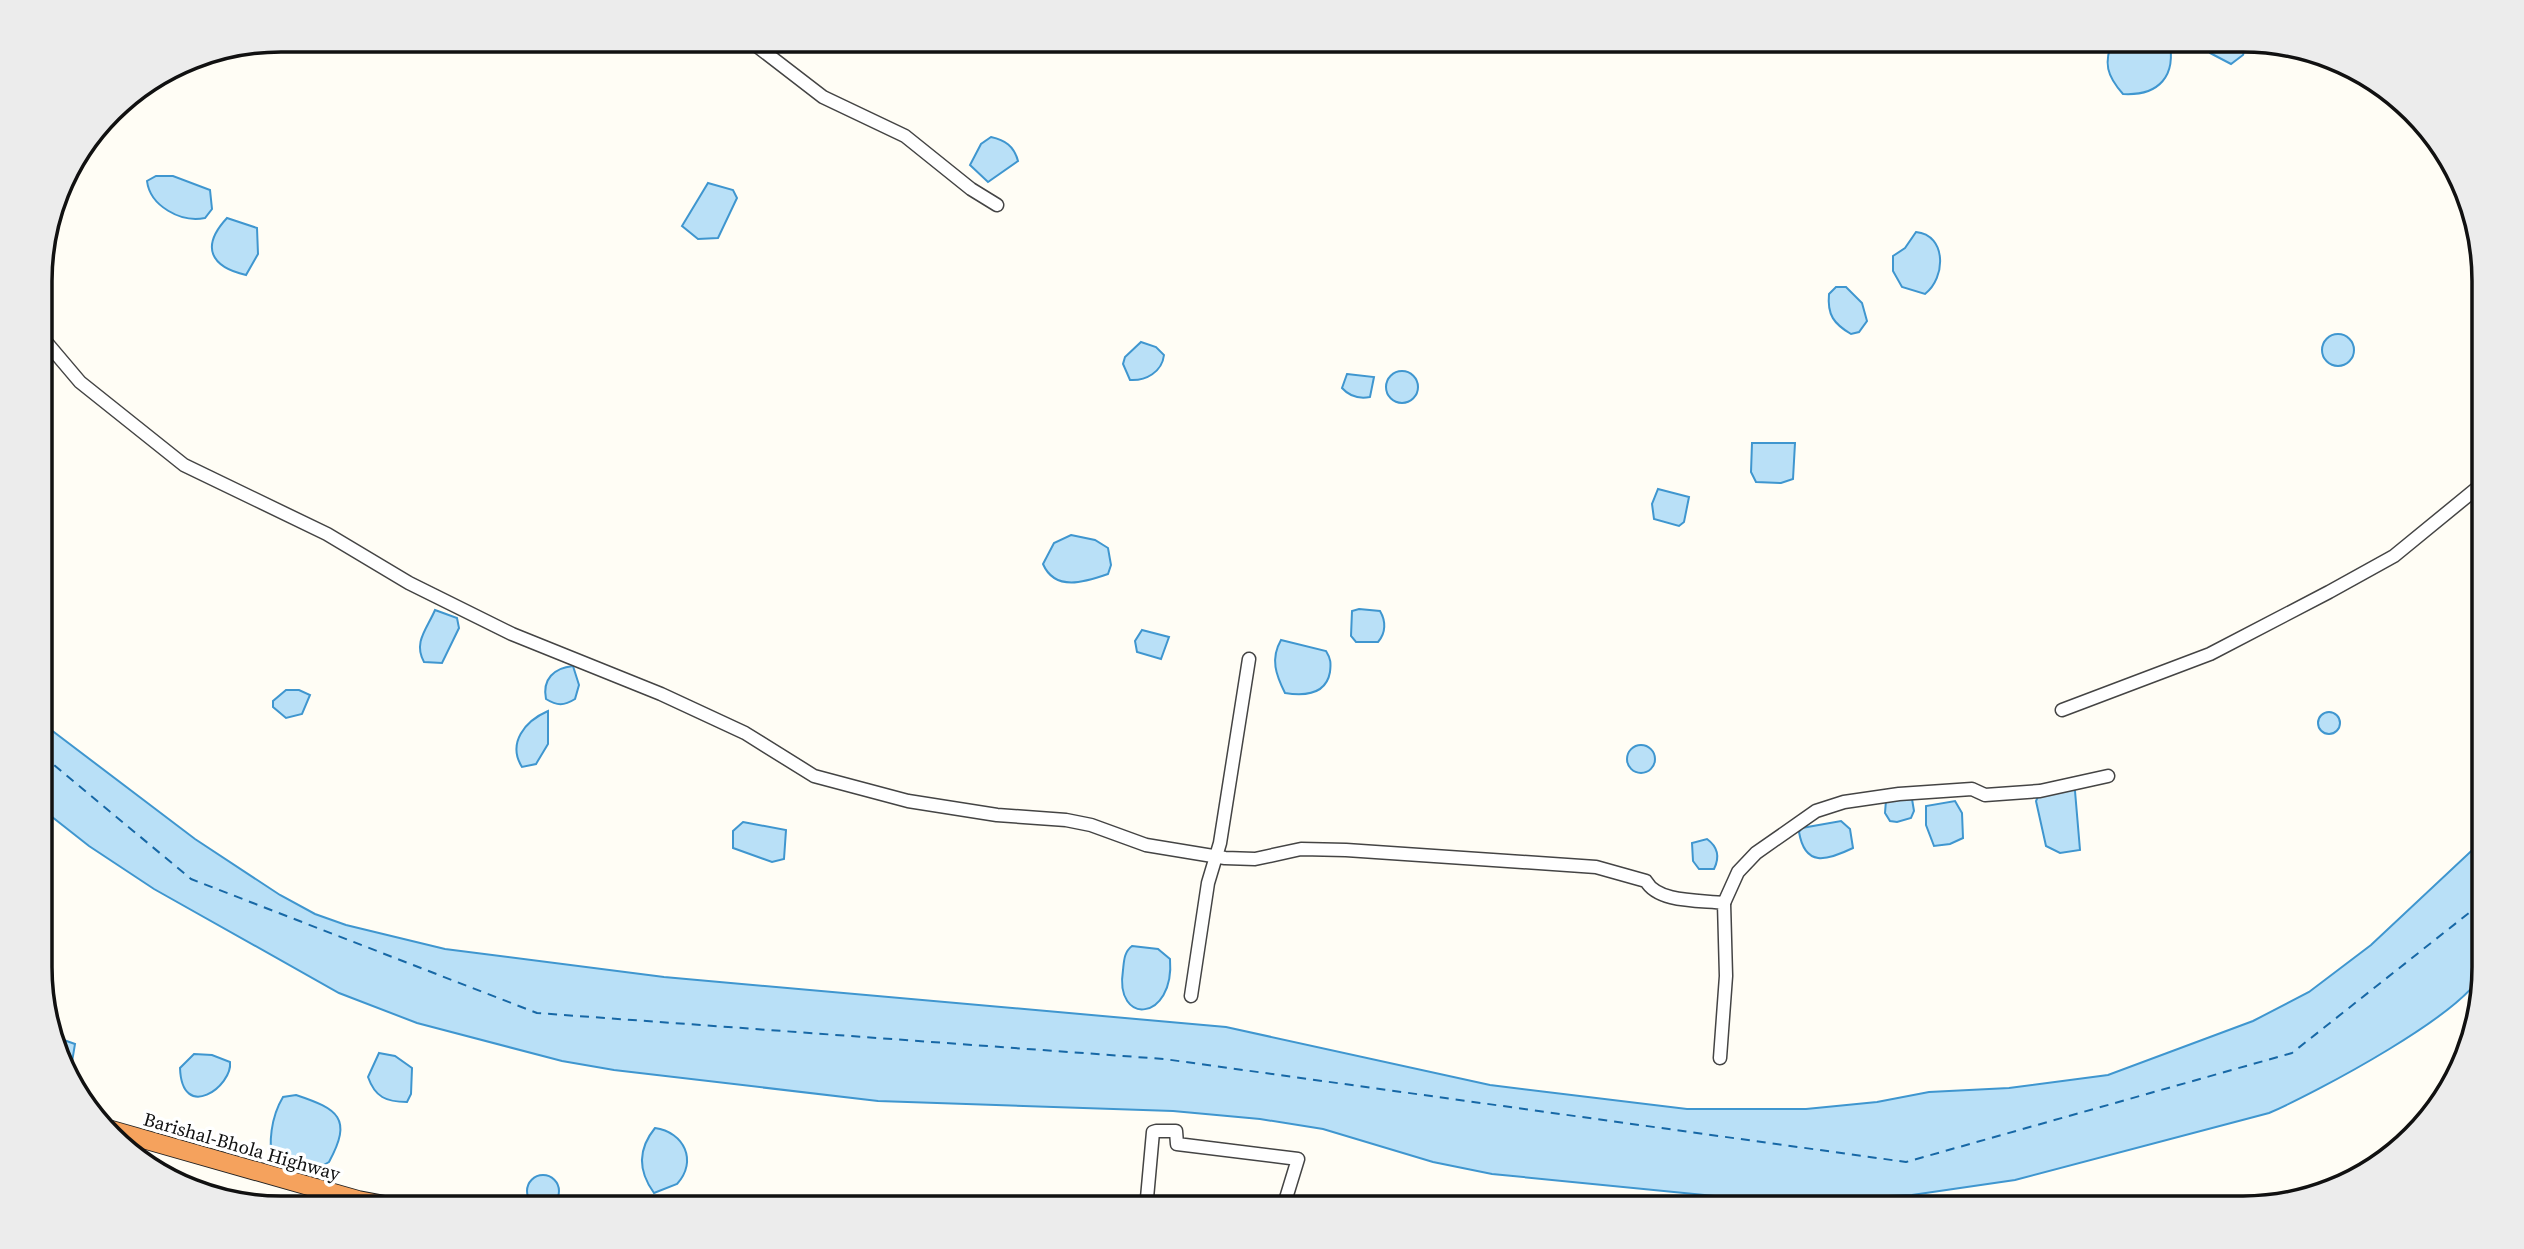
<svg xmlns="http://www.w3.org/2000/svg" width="2524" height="1249" font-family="'Source Serif 4',serif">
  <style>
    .water { fill: #b9e0f7; stroke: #3f96cf; stroke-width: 2 }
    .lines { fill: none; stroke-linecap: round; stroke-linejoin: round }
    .ferry { stroke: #1768a6; stroke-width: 2; stroke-dasharray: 9 7; stroke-linecap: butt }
    .minor-casing { stroke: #444; stroke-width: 15 }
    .highway-casing { stroke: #222; stroke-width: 20 }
    .minor { stroke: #fff; stroke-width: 12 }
    .highway { stroke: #f5a25d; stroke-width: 18 }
    .labels { text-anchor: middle; stroke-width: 7; stroke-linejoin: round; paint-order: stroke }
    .street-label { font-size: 19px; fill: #111; stroke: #fff }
    .rim { fill: none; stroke: #111; stroke-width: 3.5 }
  </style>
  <rect width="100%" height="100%" fill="#fffdf5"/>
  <g class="water">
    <path d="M 2113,40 L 2169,40 C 2177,76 2159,96 2123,94 C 2107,76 2103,63 2113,40 Z"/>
    <path d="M 2208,40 L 2243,40 L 2247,43 L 2243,55 L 2231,64 L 2210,53 Z"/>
    <path d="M 991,137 C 1005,140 1014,146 1018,161 L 988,182 L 970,165 L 981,144 Z"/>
    <path d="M 156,176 L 173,176 L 210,190 L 212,209 L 205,218 C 181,223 150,206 147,181 Z"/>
    <path d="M 708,183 L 733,190 L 737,198 L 718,238 L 698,239 L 682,226 Z"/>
    <path d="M 227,218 L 257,228 L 258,254 L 246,275 C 211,267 200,247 227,218 Z"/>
    <path d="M 1916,232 C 1947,235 1946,278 1925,294 L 1902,287 L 1893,271 L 1893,256 L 1905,248 Z"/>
    <path d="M 1836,287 L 1846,287 L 1862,303 L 1867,321 L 1859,332 L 1851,334 C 1834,324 1827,315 1829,294 Z"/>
    <circle cx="2338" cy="350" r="16"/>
    <path d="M 1141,342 L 1156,347 L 1164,355 C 1162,372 1146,381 1130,380 L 1123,364 L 1125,357 Z"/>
    <circle cx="1402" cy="387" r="16"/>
    <path d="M 1347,374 L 1374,377 L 1370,397 C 1359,399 1350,397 1342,388 Z"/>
    <path d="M 1752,443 L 1795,443 L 1793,479 L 1781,483 L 1756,482 L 1751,472 Z"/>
    <path d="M 1658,489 L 1689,497 L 1684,522 L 1679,526 L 1654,519 L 1652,504 Z"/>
    <path d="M 1071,535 L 1095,540 L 1108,548 L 1111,565 L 1108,574 C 1085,582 1055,592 1043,564 L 1054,543 Z"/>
    <path d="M 1359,609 L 1380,611 C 1386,621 1386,633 1378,642 L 1356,642 L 1351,636 L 1352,611 Z"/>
    <path d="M 435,610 L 457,618 L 459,628 L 442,663 L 424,662 C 413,642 427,629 435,610 Z"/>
    <path d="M 1142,630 L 1169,637 L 1161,659 L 1137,652 L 1135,641 Z"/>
    <path d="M 1281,640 L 1326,651 C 1331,659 1331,663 1330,672 C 1326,695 1304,696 1285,693 C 1276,675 1270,659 1281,640 Z"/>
    <path d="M 573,666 L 579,685 L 575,699 C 564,706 557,706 546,699 C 542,679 554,668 573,666 Z"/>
    <path d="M 286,690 L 299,690 L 310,695 L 302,714 L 286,718 L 273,707 L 273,701 Z"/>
    <path d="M 548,711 L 548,744 L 536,764 L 522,767 C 507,743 525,721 548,711 Z"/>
    <circle cx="2329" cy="723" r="11"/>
    <path d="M 42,723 L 195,839 L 280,895 L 315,914 L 346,925 L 445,949 L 664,977 L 1226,1027 L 1490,1085 L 1687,1109 L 1806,1109 L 1877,1102 L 1929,1092 L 2009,1088 L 2108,1075 L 2253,1021 L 2309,992 L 2371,945 L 2483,840 L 2484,968 C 2474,1010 2311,1095 2269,1113 L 2015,1180 L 1912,1195 L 1793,1200 L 1745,1199 L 1492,1174 L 1433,1162 L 1323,1129 L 1260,1119 L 1173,1111 L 878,1101 L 614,1070 L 562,1061 L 417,1023 L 339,993 L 154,889 L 89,846 L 42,809 Z"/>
    <circle cx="1641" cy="759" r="14"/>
    <path d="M 2068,786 L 2075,791 L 2080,850 L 2060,853 L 2046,846 L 2036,801 L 2040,792 Z"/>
    <path d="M 1912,799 L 1914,811 L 1911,818 L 1897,822 L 1890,821 L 1885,813 L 1886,800 Z"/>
    <path d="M 1955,801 L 1962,813 L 1963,838 L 1950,844 L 1934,846 L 1926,825 L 1926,806 Z"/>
    <path d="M 1841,821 L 1850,829 L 1853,848 C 1826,861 1805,867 1799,832 L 1802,828 Z"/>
    <path d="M 743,822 L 786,830 L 784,859 L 772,862 L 733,848 L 733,831 Z"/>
    <path d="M 1707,839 C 1718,847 1720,857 1714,869 L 1699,869 L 1693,861 L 1692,843 Z"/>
    <path d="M 1132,946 L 1158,949 L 1170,959 C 1175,1021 1114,1027 1123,970 C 1124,961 1124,952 1132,946 Z"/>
    <path d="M 58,1038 L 75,1044 L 71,1068 Z"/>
    <path d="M 379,1053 L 395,1056 L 412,1068 L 411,1094 L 407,1102 C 386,1102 375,1097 368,1077 Z"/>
    <path d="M 194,1054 L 212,1055 L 230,1062 C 233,1086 182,1123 180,1068 Z"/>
    <path d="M 296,1095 C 338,1109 353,1118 329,1162 C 310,1174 293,1177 273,1166 C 268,1143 271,1117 283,1097 Z"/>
    <path d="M 655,1128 C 684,1132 698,1161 677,1184 L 654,1193 C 638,1171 637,1150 655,1128 Z"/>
    <circle cx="543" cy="1191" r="16"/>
  </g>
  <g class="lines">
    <path class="ferry" d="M 42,755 L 191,879 L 537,1013 L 1164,1059 L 1906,1162 L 2292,1053 L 2484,901"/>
    <g class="minor-casing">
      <g id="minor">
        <path d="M 749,40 L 823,97 L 905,136 L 971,189 L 997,205"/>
        <path d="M 41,336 L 80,382 L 184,465 L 327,534 L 409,583 L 512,634 L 661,694 L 745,733 L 814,776 L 908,801 L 997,815 L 1066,820 L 1091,825 L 1146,845 L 1225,858 L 1255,859 L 1301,849 L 1346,850 L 1596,867 L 1646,881 C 1658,903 1700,900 1724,903 L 1726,976 L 1720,1058"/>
        <path d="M 2062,710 L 2210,654 L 2329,592 L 2394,556 L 2482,484"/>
        <path d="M 1724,903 L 1738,872 L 1756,853 L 1816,811 L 1844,802 L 1899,794 L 1972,789 L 1985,795 L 2040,791 L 2108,776"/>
        <path d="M 1191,996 L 1208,883 L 1220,843 L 1249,659"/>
        <path d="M 1146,1209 L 1153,1132 L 1156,1131 L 1176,1131 L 1177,1144 L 1298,1159 L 1283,1208"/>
      </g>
    </g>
    <g class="highway-casing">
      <path id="highway" d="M 108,1129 L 358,1200 L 406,1209"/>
    </g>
    <use href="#minor" class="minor"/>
    <use href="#highway" class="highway"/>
  </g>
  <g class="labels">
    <g class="street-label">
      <text transform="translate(242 1146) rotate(16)" y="7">Barishal-Bhola Highway</text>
    </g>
  </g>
  <path d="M0 0H2524V1249H0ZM281 52H2243A229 229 0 0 1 2472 281V967A229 229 0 0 1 2243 1196H281A229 229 0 0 1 52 967V281A229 229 0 0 1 281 52Z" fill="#ececec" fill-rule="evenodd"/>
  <path class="rim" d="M281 52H2243A229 229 0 0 1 2472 281V967A229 229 0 0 1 2243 1196H281A229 229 0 0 1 52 967V281A229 229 0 0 1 281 52Z"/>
</svg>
